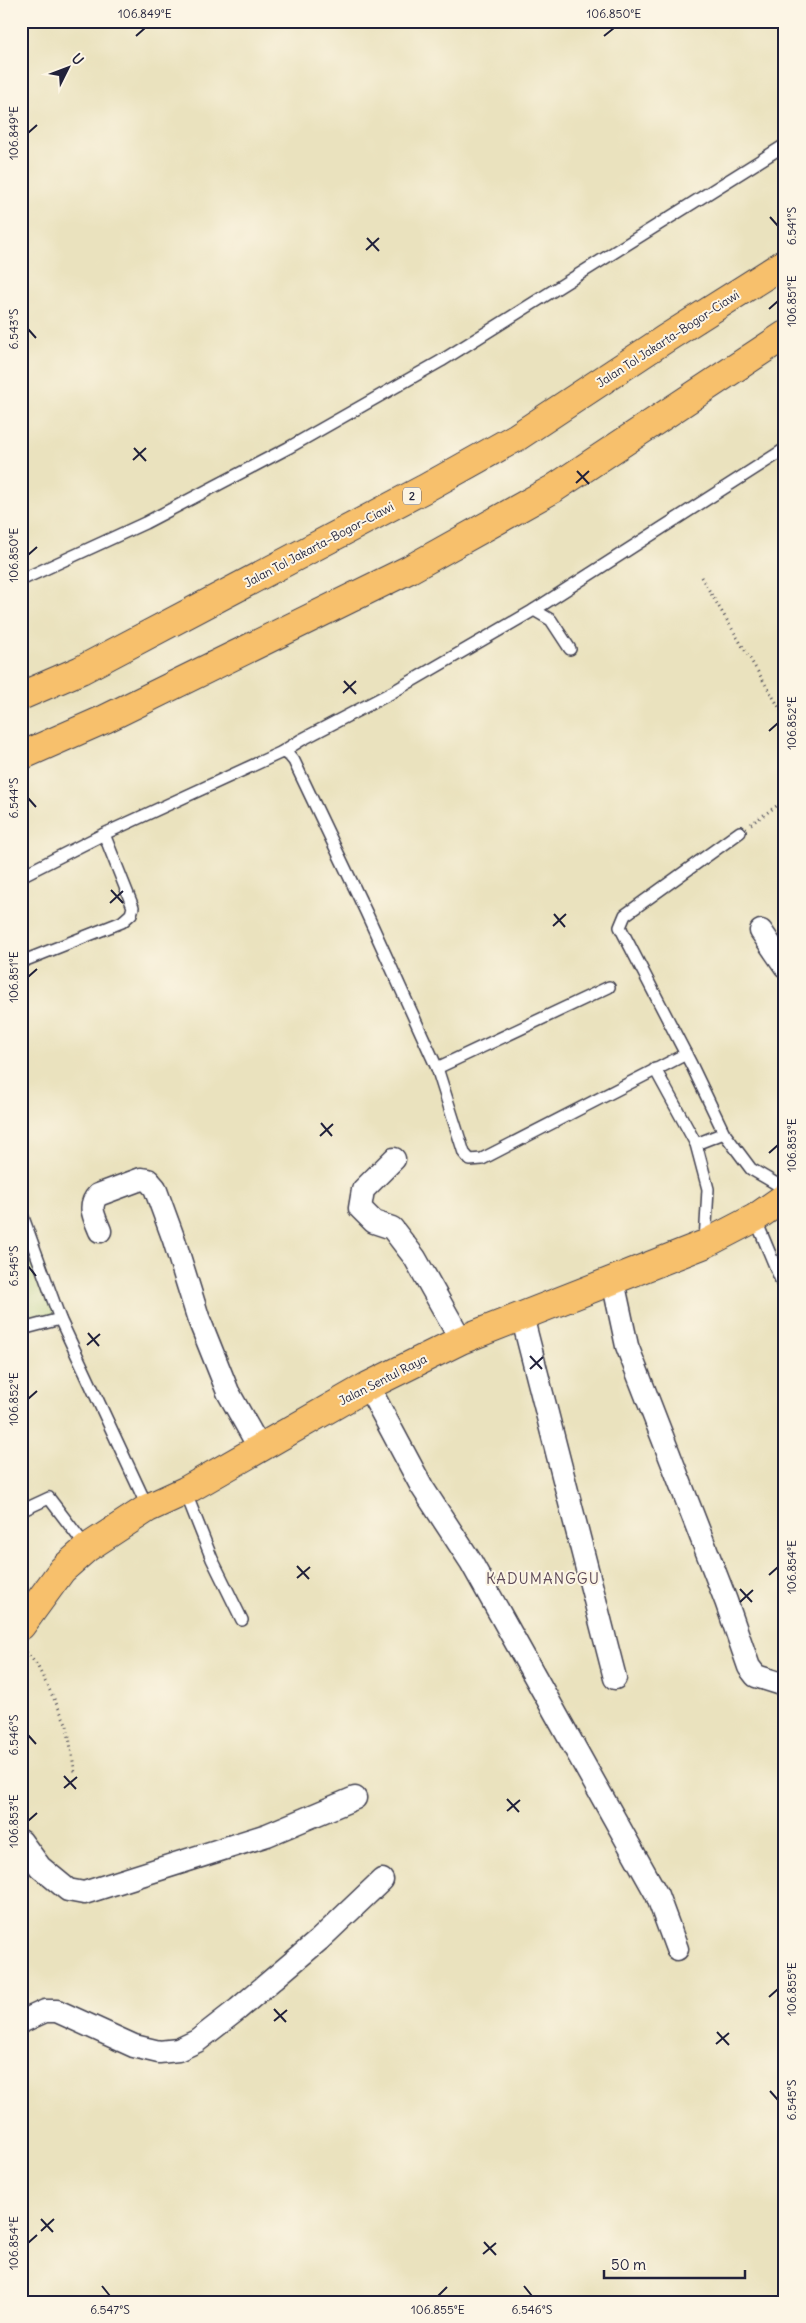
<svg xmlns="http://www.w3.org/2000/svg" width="806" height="2323" font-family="Delius,sans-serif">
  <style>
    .green { fill: #a2c36c; stroke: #627254 }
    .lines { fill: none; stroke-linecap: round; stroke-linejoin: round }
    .service-casing { stroke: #403f4f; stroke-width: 14 }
    .minor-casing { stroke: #403f4f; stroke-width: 25 }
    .primary-casing { stroke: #403f4f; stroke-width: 30 }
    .motorway-casing { stroke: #403f4f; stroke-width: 30 }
    .path { stroke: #403f4f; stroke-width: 3; stroke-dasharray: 1 4; stroke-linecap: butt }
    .service { stroke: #fff; stroke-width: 11 }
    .minor { stroke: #fff; stroke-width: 22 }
    .primary { stroke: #f7c06c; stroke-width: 28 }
    .motorway { stroke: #f7c06c; stroke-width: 28 }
    .ticks { fill: none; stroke: #22223b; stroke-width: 2 }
    .labels { text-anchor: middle; stroke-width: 4; stroke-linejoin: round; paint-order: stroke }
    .shield { fill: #fcf5e5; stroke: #63616e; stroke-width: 1 }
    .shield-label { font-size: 11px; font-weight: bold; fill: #22223b }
    .street-label { font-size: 12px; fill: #22223b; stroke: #fcf5e5 }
    .quarter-label { font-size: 15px; letter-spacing: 1px; fill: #5f4b59; stroke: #fcf5e5 }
    .neatline { fill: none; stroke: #22223b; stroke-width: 2 }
    .ticks-label { font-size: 12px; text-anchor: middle; fill: #22223b }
  </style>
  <rect width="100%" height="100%" fill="#fcf5e5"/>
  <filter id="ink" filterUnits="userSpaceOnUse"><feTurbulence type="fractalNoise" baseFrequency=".02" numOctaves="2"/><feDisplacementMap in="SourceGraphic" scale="10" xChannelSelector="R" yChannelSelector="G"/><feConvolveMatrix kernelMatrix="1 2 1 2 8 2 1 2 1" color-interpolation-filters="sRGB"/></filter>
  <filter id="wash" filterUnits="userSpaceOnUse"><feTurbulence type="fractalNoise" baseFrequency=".0096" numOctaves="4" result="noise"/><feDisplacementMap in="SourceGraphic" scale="20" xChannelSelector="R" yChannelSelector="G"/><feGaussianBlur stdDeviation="1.12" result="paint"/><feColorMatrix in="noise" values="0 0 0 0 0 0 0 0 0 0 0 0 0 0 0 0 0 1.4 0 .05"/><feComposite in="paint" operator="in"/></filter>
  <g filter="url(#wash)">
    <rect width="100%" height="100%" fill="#eae2be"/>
    <path class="green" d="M 21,1212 L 60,1319 L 26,1328 L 21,1316 Z"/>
  </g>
  <g filter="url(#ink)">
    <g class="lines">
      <g class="service-casing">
        <g id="service">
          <path d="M 21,580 L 145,523 L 288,448 L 441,361 L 785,145"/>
          <path d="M 534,610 L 785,449"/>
          <path d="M 282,752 L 301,740 L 391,693 L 534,610 L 551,620 L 570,649"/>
          <path d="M 740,832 L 625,915 L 620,927 L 691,1064 L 724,1133 L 751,1169 L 785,1189"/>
          <path d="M 21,876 L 104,834 L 282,752 L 289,755 L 294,761 L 366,912 L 437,1068 L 464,1153 L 470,1160 L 482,1159 L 686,1054"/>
          <path d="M 21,962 L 122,922 L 131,914 L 133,907 L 104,834"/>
          <path d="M 437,1068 L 609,987"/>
          <path d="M 655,1069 L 696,1144 L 708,1189 L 705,1242"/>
          <path d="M 696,1144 L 724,1133"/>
          <path d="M 21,1212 L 60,1319 L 148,1508"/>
          <path d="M 755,1218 L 785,1290"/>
          <path d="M 26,1328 L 60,1319"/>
          <path d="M 185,1491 L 212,1559 L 242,1620"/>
          <path d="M 21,1511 L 49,1498 L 87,1548"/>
        </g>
      </g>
      <g class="minor-casing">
        <g id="minor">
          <path d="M 761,931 L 785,966"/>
          <path d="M 394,1159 L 363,1190 L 360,1208 L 374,1222 L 392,1228 L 415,1258 L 461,1340"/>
          <path d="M 100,1231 C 95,1218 87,1206 98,1195 L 141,1179 L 148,1180 L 155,1188 L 174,1240 L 198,1317 L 228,1392 L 259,1447"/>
          <path d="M 613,1281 L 627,1346 L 726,1601 L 749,1667 L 756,1676 L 785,1685"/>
          <path d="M 522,1316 L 615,1678"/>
          <path d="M 368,1386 L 422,1487 L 471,1562 L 657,1895 L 677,1949"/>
          <path d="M 21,1841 L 40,1867 L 68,1890 L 84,1893 L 267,1835 L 355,1798"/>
          <path d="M 21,2022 L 45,2011 L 57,2011 L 134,2046 L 159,2052 L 178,2050 L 197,2041 L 238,2009 L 319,1940 L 382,1880"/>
        </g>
      </g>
      <g class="primary-casing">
        <path id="primary" d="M 21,1626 L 62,1570 L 87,1548 L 148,1508 L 185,1491 L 368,1386 L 461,1340 L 705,1244 L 755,1218 L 785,1197"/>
      </g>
      <g class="motorway-casing">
        <g id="motorway">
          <path d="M 21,696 L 81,670 L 424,489 L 517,437 L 665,339 L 785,263"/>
          <path d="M 21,756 L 105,719 L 410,569 L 553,489 L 785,335"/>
        </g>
      </g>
      <g class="path">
        <path d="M 701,577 L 785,717"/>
        <path d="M 751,824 L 785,800"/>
        <path d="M 23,1648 L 37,1665 L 67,1725 L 75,1773"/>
      </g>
      <use href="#service" class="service"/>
      <use href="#minor" class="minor"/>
      <use href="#primary" class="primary"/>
      <use href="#motorway" class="motorway"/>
    </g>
  </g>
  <path class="ticks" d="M 136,36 L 145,28M 604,36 L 614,28M 28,133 L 37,125M 770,217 L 778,226M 367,238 L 379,251M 366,250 L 379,238M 769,309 L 778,301M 28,329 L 36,338M 134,448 L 146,461M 133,460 L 146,448M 577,471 L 589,484M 576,483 L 589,471M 28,555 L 37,547M 344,681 L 356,694M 343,693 L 356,681M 769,731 L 778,723M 28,798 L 36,807M 111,890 L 123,903M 110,903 L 123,891M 554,914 L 565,927M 553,926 L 566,914M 28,977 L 37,969M 321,1123 L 332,1136M 320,1136 L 333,1124M 769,1153 L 778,1145M 28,1266 L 36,1276M 88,1333 L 99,1346M 87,1345 L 100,1334M 530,1356 L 542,1369M 530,1369 L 543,1357M 28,1399 L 37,1391M 297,1566 L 309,1579M 769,1575 L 778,1567M 297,1578 L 310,1567M 740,1589 L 752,1602M 740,1602 L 753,1590M 28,1735 L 36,1744M 64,1776 L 76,1789M 64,1788 L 77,1777M 507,1799 L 519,1812M 507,1811 L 520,1800M 28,1821 L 37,1813M 769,1997 L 778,1989M 274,2009 L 286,2022M 274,2021 L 287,2010M 717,2032 L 729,2045M 716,2044 L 729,2033M 770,2091 L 778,2100M 41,2219 L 53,2232M 41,2231 L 54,2219M 484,2242 L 496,2255M 28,2243 L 37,2235M 483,2254 L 496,2243M 102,2286 L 110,2296M 524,2286 L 532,2296M 438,2296 L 447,2287"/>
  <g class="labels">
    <rect class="shield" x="403" y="487.5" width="18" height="17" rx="4"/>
    <g class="shield-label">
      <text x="412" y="500">2</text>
    </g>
    <g class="street-label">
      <text transform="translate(668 339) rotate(-33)" y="4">Jalan Tol Jakarta–Bogor–Ciawi</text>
      <text transform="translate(319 545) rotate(-28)" y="4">Jalan Tol Jakarta–Bogor–Ciawi</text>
      <text transform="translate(383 1380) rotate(-27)" y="4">Jalan Sentul Raya</text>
    </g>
    <g class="quarter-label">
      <text x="543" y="1584">KADUMANGGU</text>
    </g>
  </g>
  <rect width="806" height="2323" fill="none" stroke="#fcf5e5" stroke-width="55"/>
  <g transform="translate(68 68) rotate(48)" stroke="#fcf5e5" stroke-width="4" paint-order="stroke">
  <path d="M0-4L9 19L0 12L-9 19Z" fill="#22223b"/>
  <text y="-8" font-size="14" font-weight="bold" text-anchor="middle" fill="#22223b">U</text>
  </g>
  <path d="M604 2270v8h141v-8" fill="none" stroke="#22223b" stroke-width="2.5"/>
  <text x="611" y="2270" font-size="15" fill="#22223b" stroke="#fcf5e5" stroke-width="4" paint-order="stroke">50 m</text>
  <rect x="28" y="28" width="750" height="2268" class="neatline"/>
  <g class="ticks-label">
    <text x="145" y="18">106.849°E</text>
    <text x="614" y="18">106.850°E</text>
    <text transform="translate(14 133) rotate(-90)" y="4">106.849°E</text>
    <text transform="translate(792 226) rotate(-90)" y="4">6.541°S</text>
    <text transform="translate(792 301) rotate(-90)" y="4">106.851°E</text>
    <text transform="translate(14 329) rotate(-90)" y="4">6.543°S</text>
    <text transform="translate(14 555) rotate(-90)" y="4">106.850°E</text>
    <text transform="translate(792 723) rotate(-90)" y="4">106.852°E</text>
    <text transform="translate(14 798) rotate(-90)" y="4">6.544°S</text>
    <text transform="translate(14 977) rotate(-90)" y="4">106.851°E</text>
    <text transform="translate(792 1145) rotate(-90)" y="4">106.853°E</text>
    <text transform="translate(14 1266) rotate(-90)" y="4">6.545°S</text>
    <text transform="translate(14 1399) rotate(-90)" y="4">106.852°E</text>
    <text transform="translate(792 1567) rotate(-90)" y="4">106.854°E</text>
    <text transform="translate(14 1735) rotate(-90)" y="4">6.546°S</text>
    <text transform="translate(14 1821) rotate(-90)" y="4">106.853°E</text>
    <text transform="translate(792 1989) rotate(-90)" y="4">106.855°E</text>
    <text transform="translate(792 2100) rotate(-90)" y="4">6.545°S</text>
    <text transform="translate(14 2243) rotate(-90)" y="4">106.854°E</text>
    <text x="110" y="2314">6.547°S</text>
    <text x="438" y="2314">106.855°E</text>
    <text x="532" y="2314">6.546°S</text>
  </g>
</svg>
